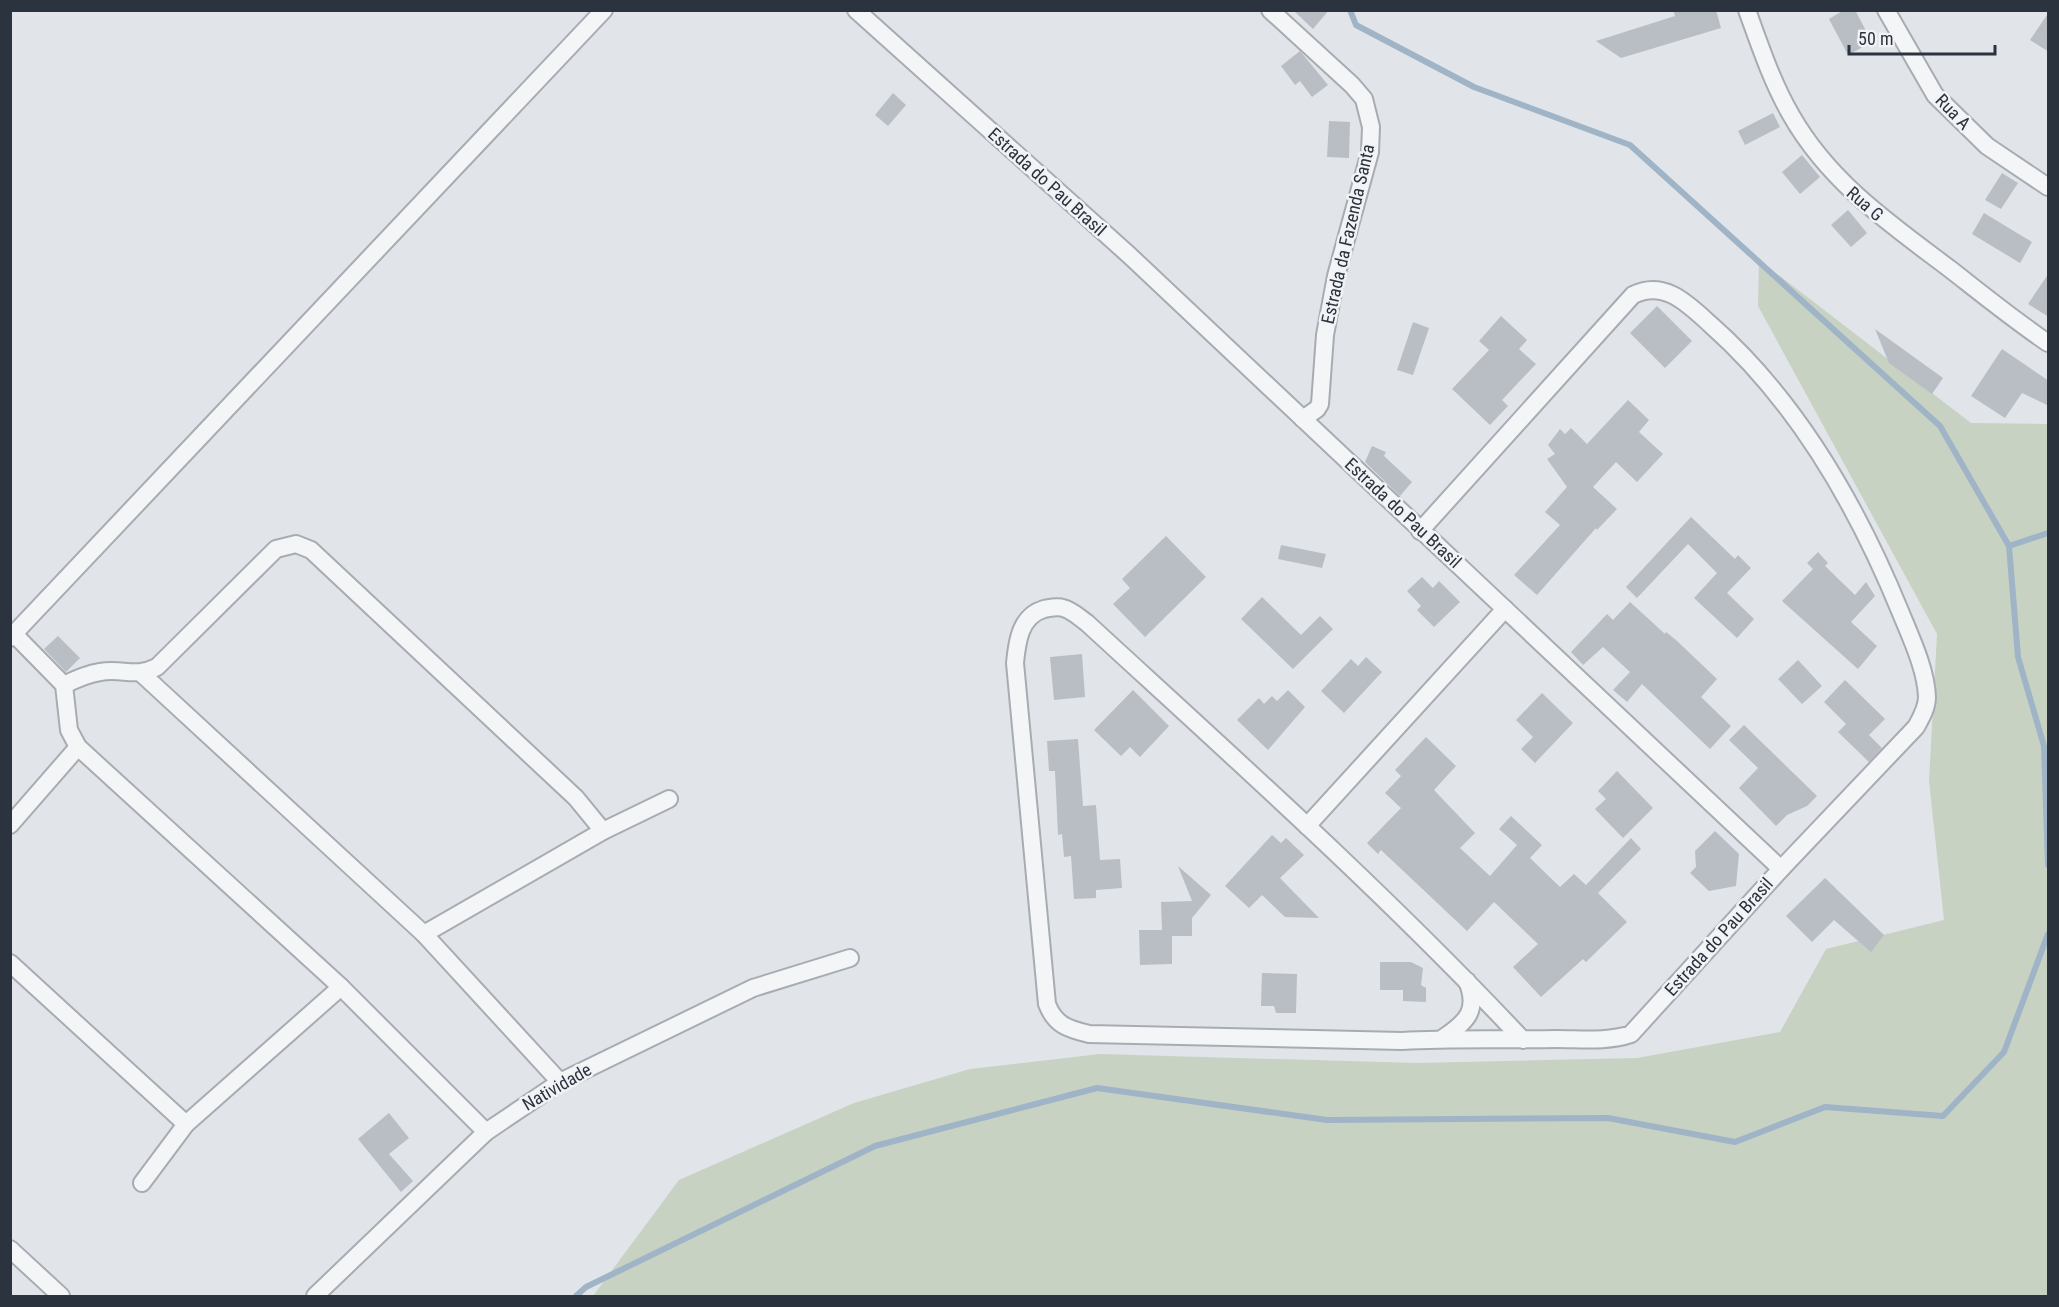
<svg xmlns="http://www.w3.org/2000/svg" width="2059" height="1307" font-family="'Roboto Condensed',sans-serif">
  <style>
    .green { fill: #c8d2c3 }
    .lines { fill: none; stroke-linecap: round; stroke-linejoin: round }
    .stream { stroke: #9fb4c6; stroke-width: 6 }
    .building { fill: #b9bec5 }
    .minor-casing { stroke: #a7acb3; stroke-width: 20 }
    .minor { stroke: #f4f5f7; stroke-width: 16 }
    .labels { text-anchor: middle; stroke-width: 5; stroke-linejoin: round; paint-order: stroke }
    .street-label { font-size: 18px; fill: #2b333f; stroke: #f1f3f6 }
  </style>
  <rect width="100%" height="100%" fill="#e1e5e9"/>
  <path class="green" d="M 1759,260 L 1971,423 L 2048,424 L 2048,1296 L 593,1296 L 679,1180 L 854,1103 L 970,1069 L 1100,1054 L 1417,1063 L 1637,1058 L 1780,1032 L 1826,949 L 1944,920 L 1929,781 L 1937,634 L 1758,306 Z"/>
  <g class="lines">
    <g class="stream">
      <path d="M 1350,10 L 1356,25 L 1474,87 L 1630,145 L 1940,426 L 2009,546 L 2018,657 L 2044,746 L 2048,865"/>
      <path d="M 2009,546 L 2048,533"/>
      <path d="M 576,1296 L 586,1287 L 875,1146 L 1097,1088 L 1327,1120 L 1608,1118 L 1735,1142 L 1825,1107 L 1943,1116 L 2004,1052 L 2048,934"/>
    </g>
  </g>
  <g class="building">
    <path d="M 1293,10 L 1329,10 L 1313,29 Z"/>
    <path d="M 1673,10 L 1716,10 L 1721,28 L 1621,58 L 1596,41 L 1675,16 Z"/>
    <path d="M 1844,10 L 1855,10 L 1872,42 L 1848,55 L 1829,19 Z"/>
    <path d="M 2049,12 L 2049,52 L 2030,40 Z"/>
    <path d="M 1300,51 L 1328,85 L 1312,97 L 1300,81 L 1295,85 L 1281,66 Z"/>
    <path d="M 893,93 L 906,105 L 888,126 L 875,115 Z"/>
    <path d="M 1773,113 L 1780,127 L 1745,145 L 1738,131 Z"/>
    <path d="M 1329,121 L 1350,122 L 1349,158 L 1327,157 Z"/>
    <path d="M 1802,155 L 1820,177 L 1800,194 L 1782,172 Z"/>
    <path d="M 2002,173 L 2018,183 L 2001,209 L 1985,200 Z"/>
    <path d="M 1848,210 L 1867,233 L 1851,247 L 1831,225 Z"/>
    <path d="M 1984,213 L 2032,242 L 2020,263 L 1972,234 Z"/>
    <path d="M 2049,273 L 2049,317 L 2028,304 Z"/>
    <path d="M 1657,306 L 1692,341 L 1665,368 L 1630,333 Z"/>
    <path d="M 1501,316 L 1527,340 L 1519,349 L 1536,364 L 1502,400 L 1508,406 L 1490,425 L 1452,389 L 1489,350 L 1479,341 Z"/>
    <path d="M 1413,322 L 1429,328 L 1413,375 L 1397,370 Z"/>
    <path d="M 1875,329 L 1943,378 L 1932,394 L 1889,363 Z"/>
    <path d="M 2002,349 L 2049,381 L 2049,406 L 2022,393 L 2005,418 L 1971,396 Z"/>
    <path d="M 1628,400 L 1649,420 L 1639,432 L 1663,454 L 1637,482 L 1616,462 L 1593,487 L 1617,509 L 1597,530 L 1596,528 L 1537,595 L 1514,575 L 1560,525 L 1545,512 L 1567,487 L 1547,459 L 1555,454 L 1548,445 L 1560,429 L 1565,434 L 1571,428 L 1587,444 Z"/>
    <path d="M 1372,446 L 1386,452 L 1384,456 L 1412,482 L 1400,496 L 1365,462 Z"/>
    <path d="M 1691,517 L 1735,559 L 1738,555 L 1751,568 L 1727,593 L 1754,619 L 1737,638 L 1694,598 L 1717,573 L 1688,544 L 1637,598 L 1626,587 Z"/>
    <path d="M 1166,536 L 1206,577 L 1145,637 L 1113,604 L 1130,588 L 1122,579 Z"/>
    <path d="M 1281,545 L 1326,554 L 1322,568 L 1278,559 Z"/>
    <path d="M 1818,552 L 1828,563 L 1825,566 L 1855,595 L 1866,582 L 1875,596 L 1851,622 L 1877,646 L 1858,669 L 1782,601 L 1813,569 L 1807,563 Z"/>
    <path d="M 1422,577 L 1433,588 L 1439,581 L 1460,602 L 1434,627 L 1417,610 L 1421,606 L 1407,591 Z"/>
    <path d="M 1262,597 L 1301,635 L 1320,616 L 1333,629 L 1293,669 L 1241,619 Z"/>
    <path d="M 1630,602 L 1665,634 L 1666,632 L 1676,640 L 1717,679 L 1701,697 L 1731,726 L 1710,749 L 1642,684 L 1627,702 L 1613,690 L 1630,672 L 1603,647 L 1583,665 L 1571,652 L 1607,614 L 1613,620 Z"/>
    <path d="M 58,636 L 80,658 L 66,672 L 44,649 Z"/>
    <path d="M 1082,654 L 1085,697 L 1054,700 L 1050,657 Z"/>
    <path d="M 1366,657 L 1382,672 L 1344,713 L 1321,691 L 1351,659 L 1358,666 Z"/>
    <path d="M 1798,660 L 1822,686 L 1802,704 L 1778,679 Z"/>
    <path d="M 1845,680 L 1885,719 L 1869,735 L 1882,748 L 1869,762 L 1838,732 L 1846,724 L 1824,702 Z"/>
    <path d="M 1133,690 L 1169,726 L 1140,757 L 1130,747 L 1121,756 L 1094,730 Z"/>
    <path d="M 1288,690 L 1305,707 L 1268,750 L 1237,720 L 1259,698 L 1264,704 L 1272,696 L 1277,701 Z"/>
    <path d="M 1542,693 L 1573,723 L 1535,763 L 1521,749 L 1533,737 L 1516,720 Z"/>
    <path d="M 1744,725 L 1817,796 L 1807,806 L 1787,815 L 1776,826 L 1739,788 L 1758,768 L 1729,740 Z"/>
    <path d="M 1426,737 L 1456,766 L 1434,790 L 1475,833 L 1460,848 L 1490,876 L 1517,845 L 1499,829 L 1511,816 L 1542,845 L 1530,858 L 1560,887 L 1574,874 L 1586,885 L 1631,838 L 1641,849 L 1598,893 L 1627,922 L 1586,962 L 1583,959 L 1541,997 L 1513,967 L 1538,944 L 1494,902 L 1467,931 L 1381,850 L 1378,854 L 1367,843 L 1401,808 L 1385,793 L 1401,776 L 1395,770 Z"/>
    <path d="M 1078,739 L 1083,806 L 1096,805 L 1100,860 L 1120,859 L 1122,888 L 1096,890 L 1096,898 L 1074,899 L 1071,856 L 1064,857 L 1062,834 L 1058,835 L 1055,771 L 1049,771 L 1047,741 Z"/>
    <path d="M 1617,771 L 1653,808 L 1623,838 L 1595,809 L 1606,799 L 1598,791 Z"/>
    <path d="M 1715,831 L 1739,854 L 1736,886 L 1709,891 L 1690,873 L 1696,867 L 1695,851 Z"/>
    <path d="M 1272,835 L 1281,843 L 1286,838 L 1304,855 L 1280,878 L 1319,918 L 1285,917 L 1262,895 L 1249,908 L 1225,886 Z"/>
    <path d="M 1178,866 L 1211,895 L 1192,918 L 1192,936 L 1172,936 L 1172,964 L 1140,965 L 1139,930 L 1162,930 L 1161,902 L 1192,901 Z"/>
    <path d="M 1825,878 L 1884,935 L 1871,952 L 1834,920 L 1812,942 L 1786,916 Z"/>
    <path d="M 1380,962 L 1411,962 L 1423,968 L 1421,985 L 1426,988 L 1426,1002 L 1403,1001 L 1403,990 L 1380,990 Z"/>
    <path d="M 1262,973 L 1297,974 L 1296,1013 L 1276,1013 L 1274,1006 L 1261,1006 Z"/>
    <path d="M 389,1113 L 409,1138 L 389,1154 L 413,1181 L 401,1192 L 358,1139 Z"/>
  </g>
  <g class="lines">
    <g class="minor-casing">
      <g id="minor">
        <path d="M 856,10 L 1129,255 L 1781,869 L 1631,1034 C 1608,1042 1581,1039 1557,1039 C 1505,1040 1454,1038 1402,1041 L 1089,1034 C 1068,1029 1055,1025 1047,1004 L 1015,663 C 1017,642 1020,616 1044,609 C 1050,608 1057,606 1063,608 C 1072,610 1080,618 1087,623 C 1235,759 1385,893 1523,1040"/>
        <path d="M 1270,10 L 1352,85 L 1364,99 L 1371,127 L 1370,152 L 1336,276 L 1325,335 L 1320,404 L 1317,409 L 1303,419"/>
        <path d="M 1747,10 C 1760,46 1772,82 1791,115 C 1829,182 1890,224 1950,269 C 1982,294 2014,320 2048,343"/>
        <path d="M 1886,10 L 1935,95 L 1987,146 L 2048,187"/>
        <path d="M 1420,531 L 1633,295 C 1665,279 1689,305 1711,325 C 1797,401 1857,506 1900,611 C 1911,638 1926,669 1927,697 C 1927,708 1921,718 1916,727 L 1781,869"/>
        <path d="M 14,634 L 64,685 L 69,730 L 78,747 L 341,987 L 486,1132"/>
        <path d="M 10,638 L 604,10"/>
        <path d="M 142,674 L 424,934 L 560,1082"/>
        <path d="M 64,685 C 76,679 87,674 100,672 C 123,668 135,678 157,667 L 276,549 L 296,544 L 311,550 L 576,798 L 603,831"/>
        <path d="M 10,825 L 78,747"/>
        <path d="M 1307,826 L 1505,609"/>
        <path d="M 424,934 L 603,831 L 669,799"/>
        <path d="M 10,963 L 186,1124"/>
        <path d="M 1443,1038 C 1467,1022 1479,1010 1467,981"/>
        <path d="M 142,1183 L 186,1124 L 341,987"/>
        <path d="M 10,1249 L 61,1296"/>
        <path d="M 315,1296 L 486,1132 L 560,1082 L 753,988 L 850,958"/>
      </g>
    </g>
    <use href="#minor" class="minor"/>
  </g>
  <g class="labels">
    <g class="street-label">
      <text transform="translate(1953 112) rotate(46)" y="6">Rua A</text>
      <text transform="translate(1047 182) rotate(42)" y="6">Estrada do Pau Brasil</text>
      <text transform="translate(1865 204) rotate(41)" y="6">Rua G</text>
      <text transform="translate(1348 234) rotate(-77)" y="6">Estrada da Fazenda Santa</text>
      <text transform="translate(1403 513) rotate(43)" y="6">Estrada do Pau Brasil</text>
      <text transform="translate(1719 937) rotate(-48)" y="6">Estrada do Pau Brasil</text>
      <text transform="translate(557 1087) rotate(-30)" y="6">Natividade</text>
    </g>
  </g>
  <rect width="2059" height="1307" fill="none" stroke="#2b333f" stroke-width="24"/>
  <path d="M1849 45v9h146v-9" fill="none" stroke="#2b333f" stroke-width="3"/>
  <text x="1858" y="45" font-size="18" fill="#2b333f" stroke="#f1f3f6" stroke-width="4.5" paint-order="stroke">50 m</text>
</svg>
